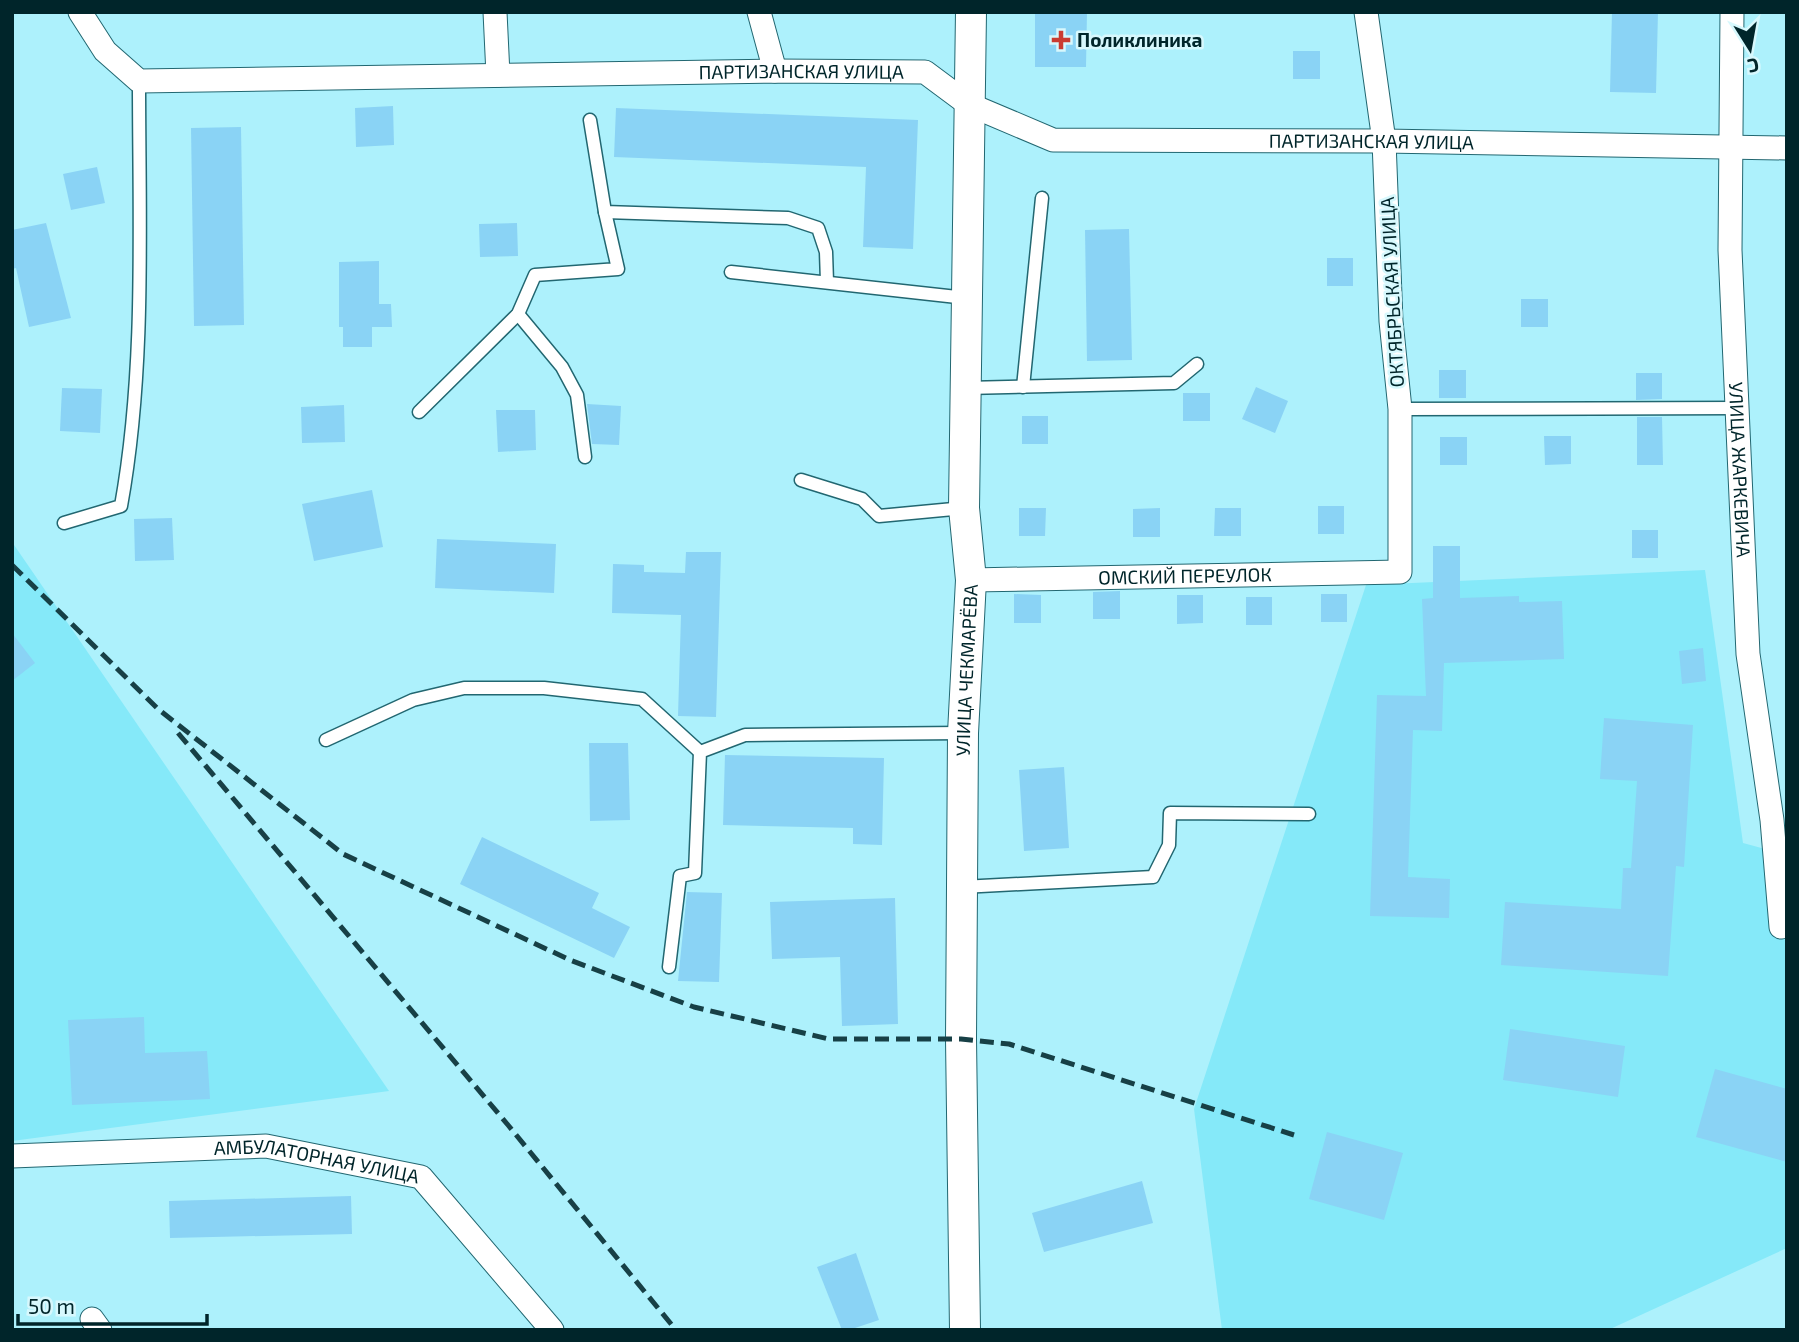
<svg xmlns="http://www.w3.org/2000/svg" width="1799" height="1342" font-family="'Exo 2',sans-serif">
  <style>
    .built { fill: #85e9f9 }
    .building { fill: #8ad3f5 }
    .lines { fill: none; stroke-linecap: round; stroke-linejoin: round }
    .service-casing { stroke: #226771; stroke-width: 15 }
    .minor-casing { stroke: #226771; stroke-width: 25 }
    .tertiary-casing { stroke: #226771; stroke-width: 32 }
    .service { stroke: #fff; stroke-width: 12 }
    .minor { stroke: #fff; stroke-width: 23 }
    .tertiary { stroke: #fff; stroke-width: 30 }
    .rail { stroke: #174046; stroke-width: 5; stroke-dasharray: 14 7; stroke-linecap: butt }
    .poi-dot { fill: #ca3c32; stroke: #d7f8fd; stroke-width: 2.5 }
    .labels { text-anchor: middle; stroke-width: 5; stroke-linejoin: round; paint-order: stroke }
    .poi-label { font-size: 19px; font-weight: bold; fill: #00252a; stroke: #d7f8fd; text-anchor: start }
    .street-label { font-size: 19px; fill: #00252a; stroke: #d7f8fd }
  </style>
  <rect width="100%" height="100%" fill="#adf1fc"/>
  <g class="built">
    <path d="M 12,542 L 389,1091 L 12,1141 Z"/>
    <path d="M 1705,570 L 1743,843 L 1787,855 L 1787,1248 L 1608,1330 L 1222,1330 L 1194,1109 L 1366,585 Z"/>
  </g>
  <g class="building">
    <path d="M 1035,12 L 1087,12 L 1086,67 L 1035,67 Z"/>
    <path d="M 1612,12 L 1658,12 L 1656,93 L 1610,92 Z"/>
    <rect x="1293" y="51" width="27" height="28"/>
    <path d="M 393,106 L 394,145 L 356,147 L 355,108 Z"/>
    <path d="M 616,108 L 918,120 L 913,249 L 863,247 L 866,167 L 614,157 Z"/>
    <path d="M 241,127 L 244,325 L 194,326 L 191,128 Z"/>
    <path d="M 97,167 L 105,203 L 71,210 L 63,174 Z"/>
    <path d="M 46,223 L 71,318 L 29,327 L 16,268 L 12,269 L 12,230 Z"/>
    <path d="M 517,223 L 518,256 L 480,257 L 479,224 Z"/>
    <path d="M 1129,229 L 1132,360 L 1087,361 L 1085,230 Z"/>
    <rect x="1327" y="258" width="26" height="28"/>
    <path d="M 379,261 L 379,304 L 391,304 L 392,327 L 372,327 L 372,347 L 343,347 L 343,327 L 339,327 L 339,262 Z"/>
    <rect x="1521" y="299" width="27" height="28"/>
    <rect x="1439" y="370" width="27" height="28"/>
    <path d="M 1636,373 L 1662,373 L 1662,399 L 1636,400 Z"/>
    <path d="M 1256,387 L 1288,401 L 1275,433 L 1242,419 Z"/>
    <path d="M 62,388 L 102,389 L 100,433 L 60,431 Z"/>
    <rect x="1183" y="393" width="27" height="28"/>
    <path d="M 587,404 L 621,406 L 619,445 L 592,444 Z"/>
    <path d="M 344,405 L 345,442 L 302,443 L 301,407 Z"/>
    <path d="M 496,410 L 535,410 L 536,450 L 498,452 Z"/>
    <rect x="1022" y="416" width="26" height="28"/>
    <path d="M 1637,417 L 1662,417 L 1663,465 L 1637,465 Z"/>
    <path d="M 1544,436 L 1571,436 L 1571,464 L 1545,465 Z"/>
    <rect x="1440" y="437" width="27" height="28"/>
    <path d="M 372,490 L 383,547 L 314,561 L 302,504 Z"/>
    <rect x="1318" y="506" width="26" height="28"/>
    <path d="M 1019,508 L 1046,508 L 1045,536 L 1019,536 Z"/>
    <path d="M 1160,508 L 1160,537 L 1133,537 L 1133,509 Z"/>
    <path d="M 1215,508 L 1241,508 L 1241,536 L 1214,536 Z"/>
    <path d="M 172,518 L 174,560 L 135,561 L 134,519 Z"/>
    <rect x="1632" y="530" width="26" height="28"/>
    <path d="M 437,539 L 556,544 L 554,593 L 435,588 Z"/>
    <path d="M 1433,546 L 1460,546 L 1460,598 L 1519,596 L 1519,602 L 1562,601 L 1564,659 L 1444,663 L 1442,731 L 1413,730 L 1408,877 L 1450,879 L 1449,918 L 1370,916 L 1377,695 L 1426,696 L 1422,599 L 1433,598 Z"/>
    <path d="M 686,552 L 721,552 L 716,717 L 678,716 L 681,615 L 612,613 L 613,564 L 644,565 L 644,572 L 685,573 Z"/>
    <path d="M 1120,591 L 1120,619 L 1093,619 L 1093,592 Z"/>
    <path d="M 1014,594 L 1041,595 L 1041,623 L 1014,623 Z"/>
    <rect x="1321" y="594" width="26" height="28"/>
    <path d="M 1177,595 L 1203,595 L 1203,623 L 1177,624 Z"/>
    <rect x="1246" y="597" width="26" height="28"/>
    <path d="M 12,633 L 35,663 L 12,681 Z"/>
    <path d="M 1703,648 L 1706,681 L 1682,684 L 1679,651 Z"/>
    <path d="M 1604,718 L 1693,725 L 1684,867 L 1676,866 L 1668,976 L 1501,965 L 1505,902 L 1621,909 L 1623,868 L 1631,868 L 1637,781 L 1600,779 Z"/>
    <path d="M 589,743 L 628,743 L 630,820 L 590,821 Z"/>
    <path d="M 725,755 L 884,758 L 882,845 L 853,844 L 853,828 L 723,825 Z"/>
    <path d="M 1064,767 L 1069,848 L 1024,851 L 1019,770 Z"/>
    <path d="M 482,837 L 599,893 L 592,908 L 630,927 L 614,958 L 460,884 Z"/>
    <path d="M 687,892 L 722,893 L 719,982 L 678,981 Z"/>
    <path d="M 895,898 L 898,1024 L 842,1026 L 840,957 L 772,959 L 770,902 Z"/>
    <path d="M 144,1017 L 145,1053 L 207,1051 L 210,1099 L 72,1105 L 68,1020 Z"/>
    <path d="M 1510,1029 L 1625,1046 L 1618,1097 L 1503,1080 Z"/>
    <path d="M 1715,1069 L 1787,1089 L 1787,1162 L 1696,1137 Z"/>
    <path d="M 1327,1132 L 1403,1153 L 1384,1220 L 1309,1199 Z"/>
    <path d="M 1142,1181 L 1153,1223 L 1044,1252 L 1032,1213 Z"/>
    <path d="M 351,1196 L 352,1234 L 170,1238 L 169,1201 Z"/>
    <path d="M 856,1253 L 879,1320 L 849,1330 L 842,1330 L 817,1267 Z"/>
  </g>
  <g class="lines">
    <g class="service-casing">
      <g id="service">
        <path d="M 590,120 L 605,212 L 788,218 L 818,228 L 826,252 L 827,282"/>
        <path d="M 731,272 L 966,298"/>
        <path d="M 518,314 L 562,367 L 577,395 L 585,457"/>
        <path d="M 1023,387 L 1042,198"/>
        <path d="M 966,388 L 1174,383 L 1197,364"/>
        <path d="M 1400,409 L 1737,408"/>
        <path d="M 419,412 L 518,314 L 535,275 L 618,269 L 605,212"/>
        <path d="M 801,480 L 862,499 L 879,516 L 964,508"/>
        <path d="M 64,523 L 121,506 C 146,368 139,221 139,81"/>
        <path d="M 326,740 L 413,700 L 464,688 L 544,688 L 642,699 L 700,752"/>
        <path d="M 962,887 L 1153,877 L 1169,845 L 1170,813 L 1309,814"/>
        <path d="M 669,967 L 680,876 L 695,873 L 700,752 L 745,735 L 962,733"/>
      </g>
    </g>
    <g class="minor-casing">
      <g id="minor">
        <path id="s1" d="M 80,12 L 105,51 L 139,81 L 775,71 L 925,72 L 968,104 L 1053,140 L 1384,141 L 1787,148"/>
        <path d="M 495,12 L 498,75"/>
        <path d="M 759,12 L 775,71"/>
        <path id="s2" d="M 1732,12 L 1730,250 L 1748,654 L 1772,820 L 1781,927"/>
        <path id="s3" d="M 971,580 L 1400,572 L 1400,409 L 1391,321 L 1384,141 L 1366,12"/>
        <path id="s4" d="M 12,1156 L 266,1146 L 421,1177 L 552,1330"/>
        <path d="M 92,1319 L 100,1330"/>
      </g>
    </g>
    <g class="tertiary-casing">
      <g id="tertiary">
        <path id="s5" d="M 965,1330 L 961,1039 L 963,733 L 971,580 L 964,508 L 971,12"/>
      </g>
    </g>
    <use href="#service" class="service"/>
    <use href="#minor" class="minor"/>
    <use href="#tertiary" class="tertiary"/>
    <g class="rail">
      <path d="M 12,565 L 158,709 L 343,854 L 570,960 L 694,1007 L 829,1039 L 961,1039 L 1009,1044 L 1294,1135"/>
      <path d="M 178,733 L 508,1125 L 676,1330"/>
    </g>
  </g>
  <path class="poi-dot" d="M1057.5 29.5h7v7h7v7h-7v7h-7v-7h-7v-7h7z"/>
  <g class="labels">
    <g class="poi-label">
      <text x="1077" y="47">Поликлиника</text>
    </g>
    <g class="street-label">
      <text dy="7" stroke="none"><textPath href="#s1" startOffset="754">ПАРТИЗАНСКАЯ УЛИЦА</textPath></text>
      <text dy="7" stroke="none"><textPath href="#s1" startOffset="1342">ПАРТИЗАНСКАЯ УЛИЦА</textPath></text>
      <text transform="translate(1392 292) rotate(-93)" y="7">ОКТЯБРЬСКАЯ УЛИЦА</text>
      <text dy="7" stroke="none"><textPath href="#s2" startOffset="458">УЛИЦА ЖАРКЕВИЧА</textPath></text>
      <text dy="7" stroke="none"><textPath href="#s3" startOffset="214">ОМСКИЙ ПЕРЕУЛОК</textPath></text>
      <text dy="7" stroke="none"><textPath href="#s5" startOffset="660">УЛИЦА ЧЕКМАРЁВА</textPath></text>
      <text dy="7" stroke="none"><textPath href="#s4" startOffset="306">АМБУЛАТОРНАЯ УЛИЦА</textPath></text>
    </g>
  </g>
  <rect width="1799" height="1342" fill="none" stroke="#00252a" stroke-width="28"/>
  <g transform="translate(1750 49) rotate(169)" stroke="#d7f8fd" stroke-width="5" paint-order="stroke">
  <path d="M0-5L12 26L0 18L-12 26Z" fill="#00252a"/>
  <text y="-10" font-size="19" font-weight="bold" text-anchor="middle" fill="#00252a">С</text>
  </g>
  <path d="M18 1314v10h189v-10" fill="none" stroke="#00252a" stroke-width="3.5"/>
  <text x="28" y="1314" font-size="21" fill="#00252a" stroke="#d7f8fd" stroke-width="5" paint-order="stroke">50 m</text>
</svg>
